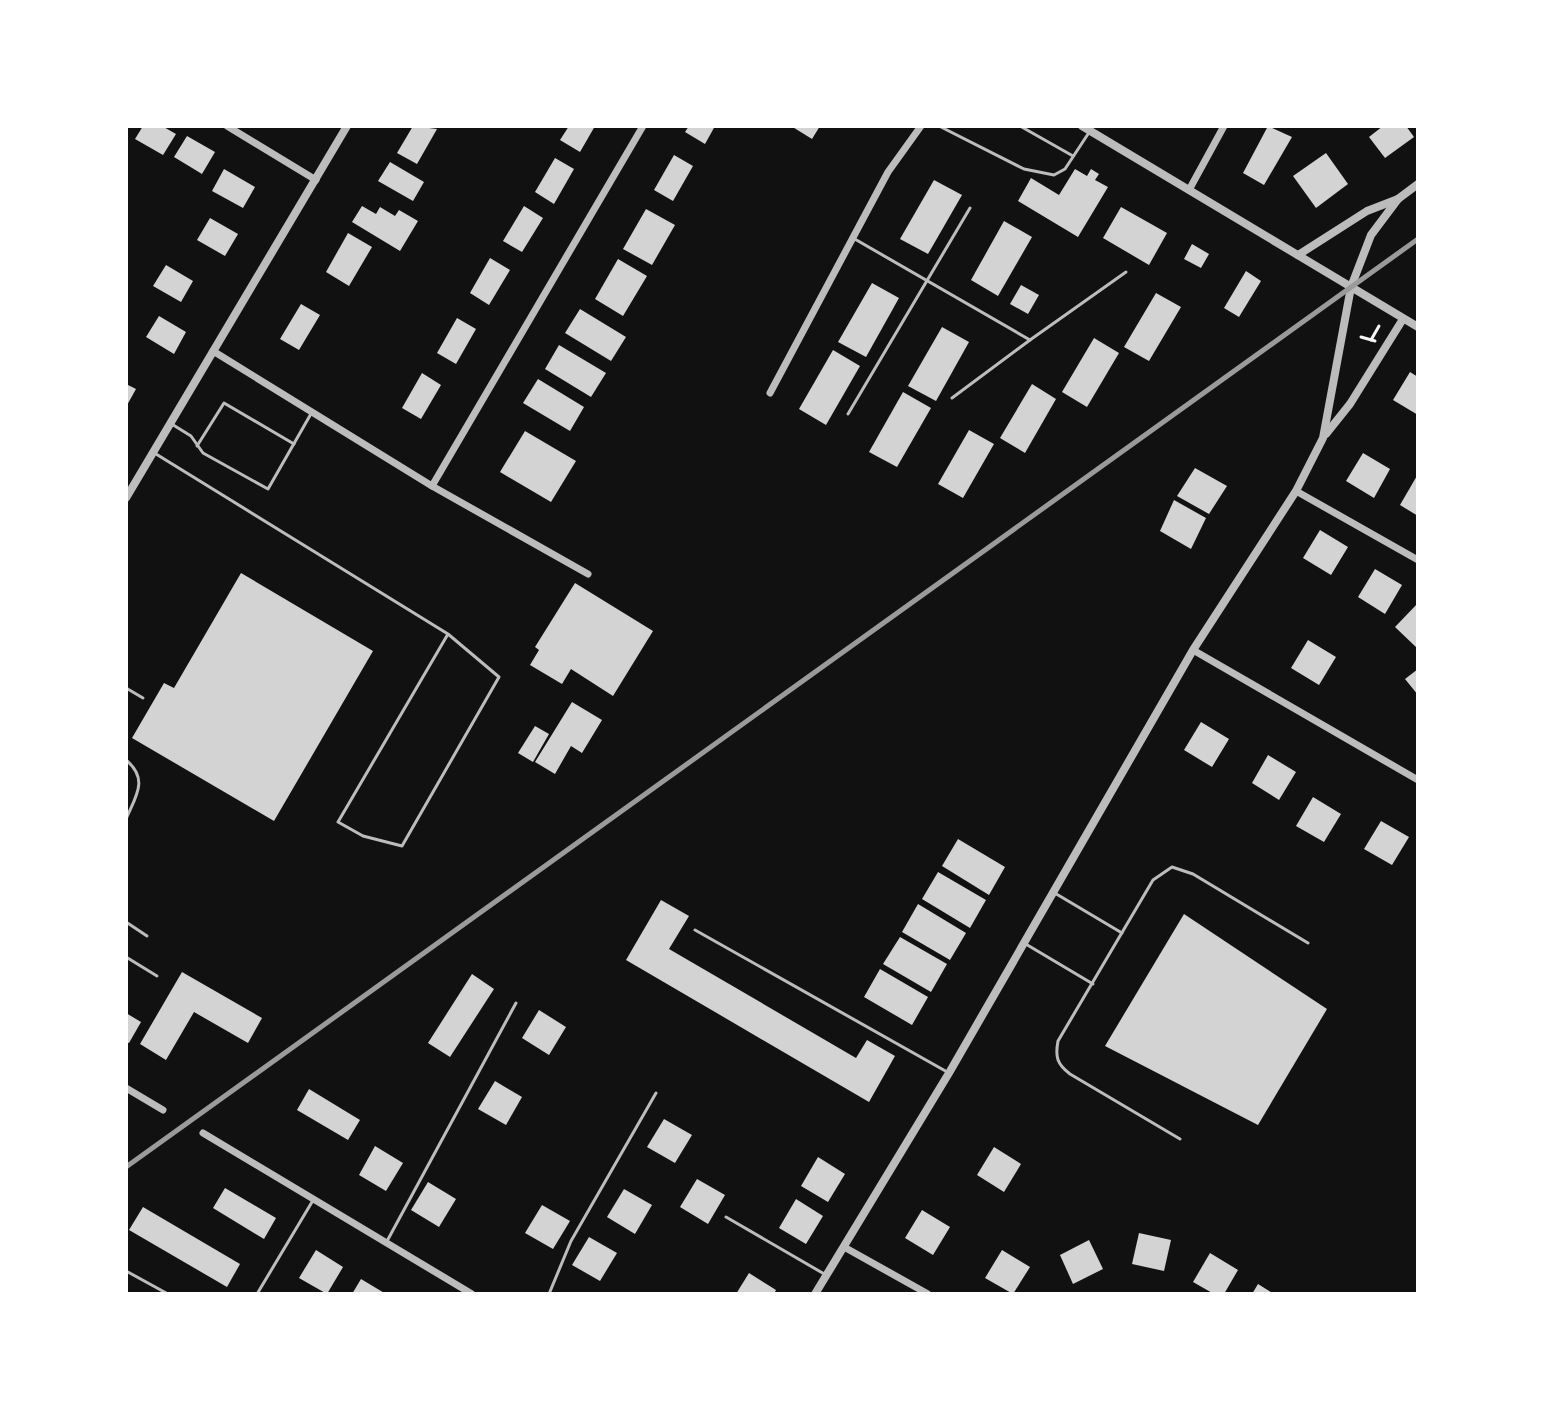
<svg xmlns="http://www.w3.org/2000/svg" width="1544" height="1420" font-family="'DejaVu Sans',sans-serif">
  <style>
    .building { fill: #d3d3d3 }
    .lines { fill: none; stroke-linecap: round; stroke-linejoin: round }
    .path { stroke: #f5f5f5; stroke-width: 3 }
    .service { stroke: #bcbcbc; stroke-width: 3 }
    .minor { stroke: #bcbcbc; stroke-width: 7 }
    .tertiary { stroke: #bcbcbc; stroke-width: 8 }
    .rail { stroke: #9a9a9a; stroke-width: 5 }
  </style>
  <rect width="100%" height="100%" fill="#111"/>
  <g class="building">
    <path d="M 143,126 L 162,126 L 176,134 L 163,155 L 135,139 Z"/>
    <path d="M 413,126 L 437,129 L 417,164 L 397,153 Z"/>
    <path d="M 569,126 L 595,126 L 580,152 L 560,140 Z"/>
    <path d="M 689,126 L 715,126 L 705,144 L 685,132 Z"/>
    <path d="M 791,126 L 820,126 L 812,139 Z"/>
    <path d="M 1268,126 L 1292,137 L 1264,185 L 1243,173 Z"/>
    <path d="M 1383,126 L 1406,126 L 1414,137 L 1385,158 L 1369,137 Z"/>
    <path d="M 187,136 L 215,152 L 202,174 L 174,157 Z"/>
    <path d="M 1326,153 L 1348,184 L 1316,208 L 1293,176 Z"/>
    <path d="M 674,155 L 693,166 L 673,201 L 654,190 Z"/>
    <path d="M 555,158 L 574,169 L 554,204 L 535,192 Z"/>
    <path d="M 390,162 L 424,182 L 413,201 L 378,181 Z"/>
    <path d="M 224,169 L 255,187 L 243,208 L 212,191 Z"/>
    <path d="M 1075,169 L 1087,176 L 1091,169 L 1099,174 L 1095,180 L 1108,187 L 1078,237 L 1018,201 L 1031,178 L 1059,195 Z"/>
    <path d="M 934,180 L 962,195 L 928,254 L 900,239 Z"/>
    <path d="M 362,206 L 376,214 L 380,207 L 395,216 L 399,210 L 418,221 L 400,251 L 352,222 Z"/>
    <path d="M 524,206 L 543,218 L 522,252 L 503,241 Z"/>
    <path d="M 1121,207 L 1167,233 L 1149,265 L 1103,238 Z"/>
    <path d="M 646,209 L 675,225 L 652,265 L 623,249 Z"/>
    <path d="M 210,218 L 238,234 L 225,256 L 197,240 Z"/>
    <path d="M 1004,221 L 1032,237 L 998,296 L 971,280 Z"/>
    <path d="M 348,233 L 372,247 L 349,286 L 326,272 Z"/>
    <path d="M 1192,244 L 1209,254 L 1201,268 L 1184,259 Z"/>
    <path d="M 490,258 L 510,270 L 489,305 L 470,293 Z"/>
    <path d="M 618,259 L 647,276 L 623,316 L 595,299 Z"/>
    <path d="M 166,265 L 193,281 L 181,302 L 153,286 Z"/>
    <path d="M 1246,271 L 1261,281 L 1239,317 L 1224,308 Z"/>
    <path d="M 872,283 L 899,298 L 866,357 L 838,342 Z"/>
    <path d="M 1021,285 L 1039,295 L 1028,314 L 1010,304 Z"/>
    <path d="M 1156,293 L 1181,307 L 1149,361 L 1124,347 Z"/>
    <path d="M 301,304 L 320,315 L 299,350 L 280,339 Z"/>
    <path d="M 580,309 L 626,337 L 611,361 L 565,333 Z"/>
    <path d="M 159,316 L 186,332 L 174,354 L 146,337 Z"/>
    <path d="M 457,318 L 476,329 L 456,364 L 437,353 Z"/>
    <path d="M 942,327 L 969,342 L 936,401 L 908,386 Z"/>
    <path d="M 1094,338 L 1119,353 L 1087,407 L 1062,392 Z"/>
    <path d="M 559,345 L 606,373 L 591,397 L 545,369 Z"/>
    <path d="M 833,350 L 860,366 L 826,425 L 799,409 Z"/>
    <path d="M 1410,372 L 1418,377 L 1418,415 L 1393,400 Z"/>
    <path d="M 422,373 L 441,385 L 421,419 L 402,408 Z"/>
    <path d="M 538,379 L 584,407 L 570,431 L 523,403 Z"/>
    <path d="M 126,384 L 136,389 L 126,407 Z"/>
    <path d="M 1032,384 L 1056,399 L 1025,453 L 1000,438 Z"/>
    <path d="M 903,392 L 931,408 L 897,467 L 869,452 Z"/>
    <path d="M 969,430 L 994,444 L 963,498 L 938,484 Z"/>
    <path d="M 525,431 L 576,461 L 551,502 L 500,472 Z"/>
    <path d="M 1363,453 L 1390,469 L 1374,498 L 1346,481 Z"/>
    <path d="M 1195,468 L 1227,486 L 1209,514 L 1177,496 Z"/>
    <path d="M 1418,474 L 1418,516 L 1400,505 Z"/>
    <path d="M 1174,500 L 1206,518 L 1191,549 L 1160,531 Z"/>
    <path d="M 1320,530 L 1348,547 L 1331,575 L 1303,558 Z"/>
    <path d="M 1375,569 L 1402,585 L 1385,614 L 1358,597 Z"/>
    <path d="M 241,573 L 373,651 L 274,821 L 132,738 L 164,683 L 174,688 Z"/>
    <path d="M 575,583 L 653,631 L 613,696 L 571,669 L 562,684 L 530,665 L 539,650 L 535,647 Z"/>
    <path d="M 1418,603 L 1418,649 L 1395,627 Z"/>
    <path d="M 1308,640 L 1336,657 L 1319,685 L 1291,668 Z"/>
    <path d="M 1418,669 L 1418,695 L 1405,679 Z"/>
    <path d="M 572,702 L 602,720 L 582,753 L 571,746 L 555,774 L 535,762 Z"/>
    <path d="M 1201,722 L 1229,739 L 1212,767 L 1184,750 Z"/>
    <path d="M 535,726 L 549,734 L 533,762 L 518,753 Z"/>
    <path d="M 1268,755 L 1296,772 L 1279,800 L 1252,783 Z"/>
    <path d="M 1313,797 L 1341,814 L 1324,842 L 1296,826 Z"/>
    <path d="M 1381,821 L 1409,837 L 1392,865 L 1364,849 Z"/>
    <path d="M 958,839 L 1005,867 L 989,895 L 942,866 Z"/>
    <path d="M 938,872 L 986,900 L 970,928 L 922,899 Z"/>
    <path d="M 661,900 L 689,916 L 669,949 L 856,1058 L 867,1040 L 895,1056 L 869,1102 L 626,960 Z"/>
    <path d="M 918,904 L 966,933 L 950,960 L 902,932 Z"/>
    <path d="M 1184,914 L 1327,1009 L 1258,1125 L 1105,1046 Z"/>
    <path d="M 900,937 L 947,964 L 931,992 L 883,964 Z"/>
    <path d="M 880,969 L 928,997 L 912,1025 L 864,997 Z"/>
    <path d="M 182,972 L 262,1018 L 248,1043 L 194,1012 L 166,1060 L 140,1044 Z"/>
    <path d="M 472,974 L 494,989 L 450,1057 L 428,1043 Z"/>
    <path d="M 539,1010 L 566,1027 L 549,1055 L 522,1038 Z"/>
    <path d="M 126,1013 L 141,1022 L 129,1043 L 126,1042 Z"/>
    <path d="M 495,1081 L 522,1097 L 506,1125 L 478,1109 Z"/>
    <path d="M 309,1089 L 360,1120 L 348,1140 L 297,1110 Z"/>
    <path d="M 664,1119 L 692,1135 L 675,1163 L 647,1147 Z"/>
    <path d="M 375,1146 L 403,1163 L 386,1191 L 359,1175 Z"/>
    <path d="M 994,1147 L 1021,1164 L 1004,1192 L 977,1175 Z"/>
    <path d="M 818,1157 L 845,1174 L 828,1202 L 801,1186 Z"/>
    <path d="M 697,1179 L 725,1195 L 708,1224 L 680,1207 Z"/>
    <path d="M 428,1182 L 456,1199 L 439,1227 L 411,1210 Z"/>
    <path d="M 225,1188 L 276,1218 L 264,1239 L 213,1208 Z"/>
    <path d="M 624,1189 L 652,1205 L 635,1234 L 607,1217 Z"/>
    <path d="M 796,1199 L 823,1216 L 806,1244 L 779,1228 Z"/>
    <path d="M 542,1205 L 570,1221 L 553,1249 L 525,1233 Z"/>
    <path d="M 143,1207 L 240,1264 L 227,1287 L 129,1230 Z"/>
    <path d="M 922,1210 L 950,1227 L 933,1255 L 905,1238 Z"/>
    <path d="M 1139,1233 L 1171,1240 L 1164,1271 L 1132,1264 Z"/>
    <path d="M 589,1237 L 617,1253 L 600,1281 L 572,1265 Z"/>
    <path d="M 1089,1240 L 1103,1269 L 1073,1284 L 1060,1255 Z"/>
    <path d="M 316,1250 L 343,1267 L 327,1294 L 299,1278 Z"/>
    <path d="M 1002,1250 L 1030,1267 L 1013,1294 L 985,1278 Z"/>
    <path d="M 1210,1253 L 1238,1270 L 1224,1294 L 1214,1294 L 1193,1282 Z"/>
    <path d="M 749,1273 L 776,1290 L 774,1294 L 736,1294 Z"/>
    <path d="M 361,1279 L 386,1294 L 352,1294 Z"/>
    <path d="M 1258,1284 L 1274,1294 L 1252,1294 Z"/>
  </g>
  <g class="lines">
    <g class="path">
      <path d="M 1361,337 L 1375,341"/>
      <path d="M 1371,340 L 1379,326"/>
    </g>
    <g class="service">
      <path d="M 939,126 L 1024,169 L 1054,175 L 1065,169 L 1088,134"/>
      <path d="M 1020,126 L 1073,156"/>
      <path d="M 853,238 L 1030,340 L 1126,272"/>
      <path d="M 952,398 L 1030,340"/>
      <path d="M 848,414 L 970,208"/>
      <path d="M 170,423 L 191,436 L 203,453 L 268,489 L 312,412"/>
      <path d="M 197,446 L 224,403 L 294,444"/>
      <path d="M 156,454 L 448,634 L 499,677 L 402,846 L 363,836 L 338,822 L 448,634"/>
      <path d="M 126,688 L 143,698"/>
      <path d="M 126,760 C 149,779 136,796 126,819"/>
      <path d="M 1053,892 L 1122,933"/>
      <path d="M 126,922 L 147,936"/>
      <path d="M 695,930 L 949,1073"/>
      <path d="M 1024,943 L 1093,984"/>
      <path d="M 126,957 L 157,976"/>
      <path d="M 1180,1139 L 1070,1074 C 1057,1064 1055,1057 1058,1041 L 1153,880 L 1172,867 L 1193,874 L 1308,943"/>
      <path d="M 726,1217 L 826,1275"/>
      <path d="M 386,1243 L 516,1003"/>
      <path d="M 126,1271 L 168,1294"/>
      <path d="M 257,1294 L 312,1202"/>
      <path d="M 549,1294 L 571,1241 L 656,1093"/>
    </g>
    <g class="minor">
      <path d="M 227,126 L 316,180"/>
      <path d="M 1189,190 L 1224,126"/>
      <path d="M 213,351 L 432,486 L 588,574"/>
      <path d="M 770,393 L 888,172 L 921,126"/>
      <path d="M 432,486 L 643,126"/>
      <path d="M 1296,491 L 1418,560"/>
      <path d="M 1193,650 L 1418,780"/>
      <path d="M 126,1088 L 163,1110"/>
      <path d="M 203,1133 L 472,1294"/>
      <path d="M 844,1247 L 928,1294"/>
    </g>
    <g class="tertiary">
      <path d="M 1082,126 L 1418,327"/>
      <path d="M 1298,255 L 1367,211 L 1398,199"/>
      <path d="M 1326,434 L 1350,404 L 1403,319"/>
      <path d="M 126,498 L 347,126"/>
      <path d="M 815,1294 L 949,1073 L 1193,650 L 1296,491 L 1323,438 L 1351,287 L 1371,235 L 1398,199 L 1418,184"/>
    </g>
    <path class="rail" d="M 126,1167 L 1418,239"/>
  </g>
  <rect width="1544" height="1420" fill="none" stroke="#ffffff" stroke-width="256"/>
</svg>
